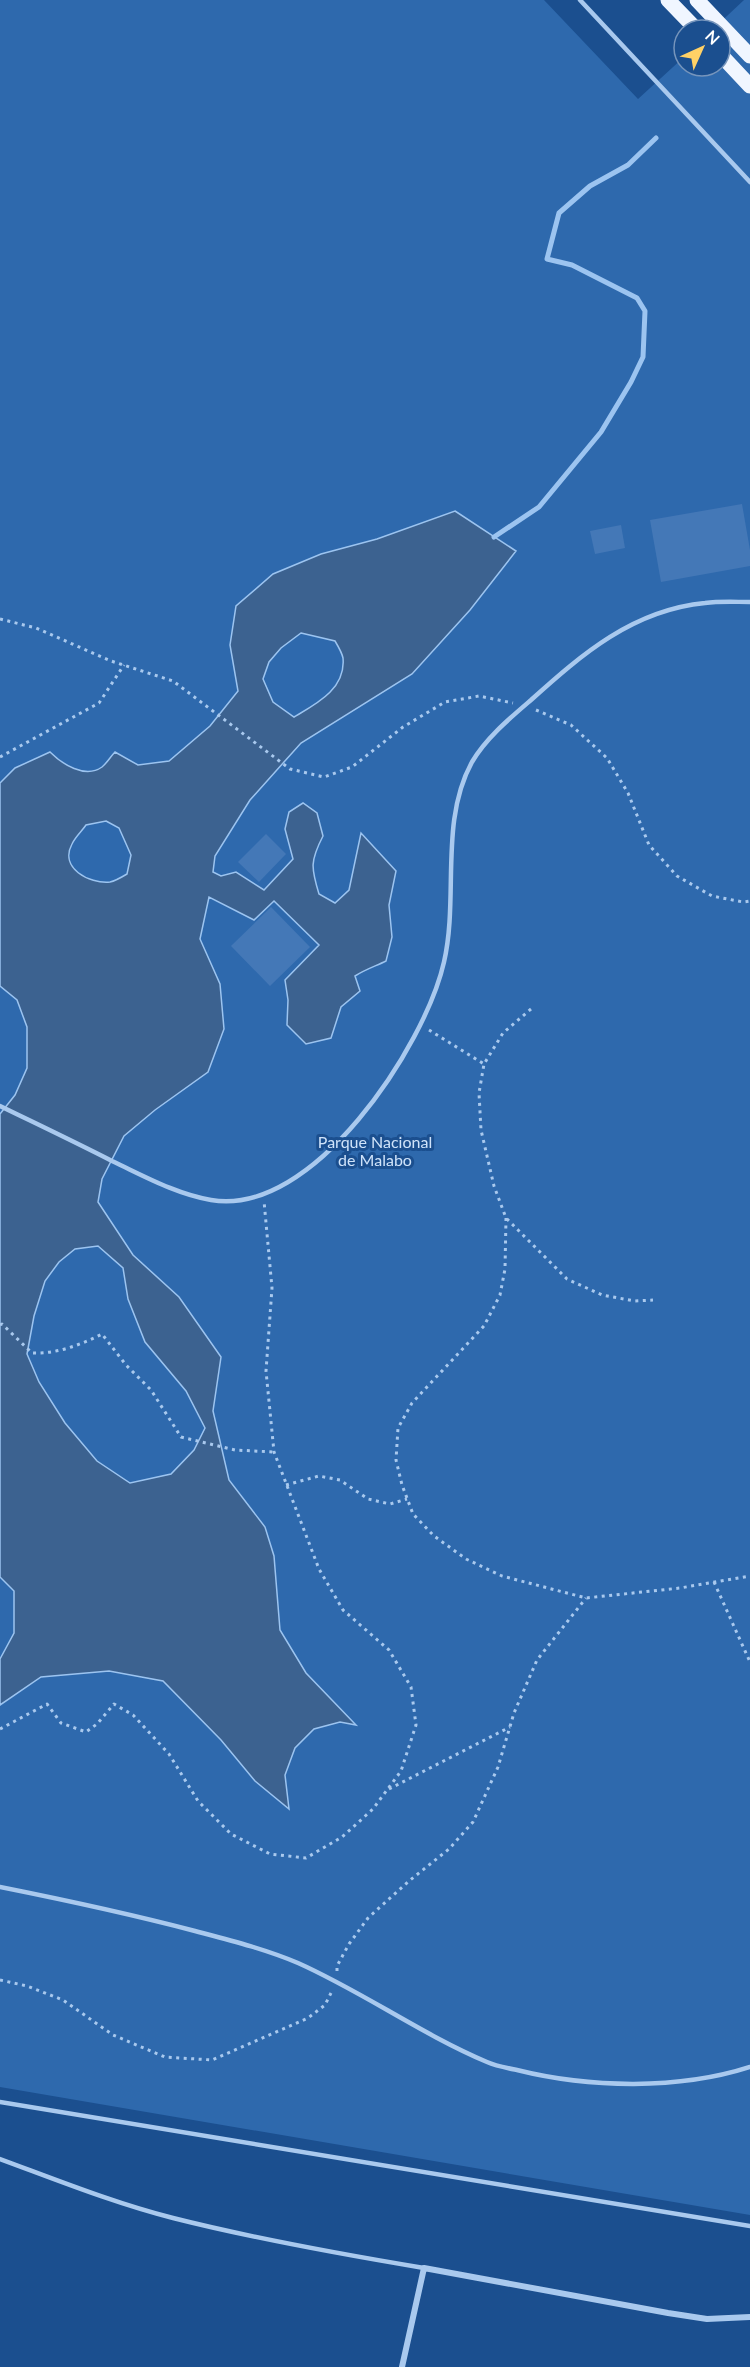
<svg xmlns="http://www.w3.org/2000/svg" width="750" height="2367" font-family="Lato,sans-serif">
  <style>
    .green { fill: #2e69ad }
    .water { fill: #3c6290; stroke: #9cc4f0; stroke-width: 1.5; fill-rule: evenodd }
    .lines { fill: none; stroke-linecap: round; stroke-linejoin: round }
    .stream { stroke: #9cc4f0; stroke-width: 5 }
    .building { fill: #4478b7 }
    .path { stroke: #a9c9ee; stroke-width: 3; stroke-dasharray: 3 4.5; stroke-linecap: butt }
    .service { stroke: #a9c9ee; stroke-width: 4.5 }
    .minor { stroke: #a9c9ee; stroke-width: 6 }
    .primary { stroke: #f0f6ff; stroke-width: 15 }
    .labels { text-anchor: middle; stroke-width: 6; stroke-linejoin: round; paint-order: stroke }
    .park-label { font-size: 16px; fill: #cfe3fa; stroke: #1b4f8f }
  </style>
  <rect width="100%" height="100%" fill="#1b4f8f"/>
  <path class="green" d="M 0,0 L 544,0 L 638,99 L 684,57 L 684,66 L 720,66 L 720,30 L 712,30 L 744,0 L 750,0 L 750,2215 L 0,2087 Z"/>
  <path class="water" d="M 455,511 L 516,551 L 470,610 L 412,674 L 301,743 L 250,800 L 215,856 L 213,872 L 221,876 L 236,872 L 264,890 L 293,859 L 285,829 L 289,812 L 303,803 L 317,813 L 323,836 C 310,861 311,868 319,894 L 335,903 L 349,890 L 361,833 L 396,871 L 389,905 L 392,937 L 386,961 C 376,966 366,969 355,976 L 360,991 L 341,1007 L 331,1038 L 306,1044 L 287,1025 L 288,1000 L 285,980 L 319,945 L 274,901 L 254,920 L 209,897 L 200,939 L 220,984 L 224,1029 L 208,1072 L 155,1110 L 124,1136 L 102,1179 L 98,1202 L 133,1255 L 179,1297 L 221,1357 L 213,1411 L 229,1480 L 265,1527 L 274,1556 L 280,1630 L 306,1673 L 356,1725 L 340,1722 L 314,1729 L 295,1748 L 285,1775 L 289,1809 L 255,1781 L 221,1740 L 163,1681 L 109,1671 L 41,1677 L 0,1705 L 0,1659 L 14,1633 L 14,1591 L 0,1577 L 0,1114 L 15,1095 L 27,1068 L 27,1027 L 17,1000 L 0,986 L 0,783 L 15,768 L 50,752 C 62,764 85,779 102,767 C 107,763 111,756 115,752 L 138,765 L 169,761 L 210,726 L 238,691 L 230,645 L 236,606 L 273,574 L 321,554 L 377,539 ZM 301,633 L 335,641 C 338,646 342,653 343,658 C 346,689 316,704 294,717 L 273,702 L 263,679 L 269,662 L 281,648 ZM 106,821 L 119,828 L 131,855 L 127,874 C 122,877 115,881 110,882 C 89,884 59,868 72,844 C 75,837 82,831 86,825 ZM 98,1246 L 123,1268 L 128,1299 L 145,1342 L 186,1391 L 205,1428 L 194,1450 L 171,1474 L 130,1483 L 97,1461 L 65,1423 L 39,1382 L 27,1354 L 34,1316 L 45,1281 L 59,1262 L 75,1249 Z"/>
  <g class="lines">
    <path class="stream" d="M 494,537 L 539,507 L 601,432 L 631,382 L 643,357 L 645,311 L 637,298 L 572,265 L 547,259 L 559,213 L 590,186 L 628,165 L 656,138"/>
  </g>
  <g class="building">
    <path d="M 742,504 L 750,550 L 750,566 L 661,582 L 650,520 Z"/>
    <path d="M 621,525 L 625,548 L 595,554 L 590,531 Z"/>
    <path d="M 266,834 L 286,854 L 259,882 L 238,862 Z"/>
    <path d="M 271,907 L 310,947 L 270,986 L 231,946 Z"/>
  </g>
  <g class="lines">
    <g class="path">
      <path d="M 0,619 L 36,628 L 111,661 L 173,681 L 290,769 L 324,777 L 352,767 L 403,727 L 445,702 L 479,696 L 513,703"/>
      <path d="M 536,710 L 571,725 L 607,758 L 628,793 L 649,845 L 677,876 L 712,896 L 743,902 L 750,901"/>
      <path d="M 0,757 L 99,703 L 124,665"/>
      <path d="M 531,1009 L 503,1033 L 484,1064 L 479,1093 L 481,1130 L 494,1186 L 506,1218 L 567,1279 L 602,1295 L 635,1301 L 653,1300"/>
      <path d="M 429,1030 L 484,1064"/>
      <path d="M 506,1218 L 505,1269 L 500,1295 L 484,1326 L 412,1403 L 398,1428 L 396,1460 L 402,1485 L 413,1514 L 434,1536 L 466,1559 L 502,1576 L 586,1598 L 680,1588 L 750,1576"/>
      <path d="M 0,1325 L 2,1324 L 32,1353 C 57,1354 80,1345 102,1334 L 126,1365 L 151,1390 L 181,1437 L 235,1450 L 274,1452"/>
      <path d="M 286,1485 L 319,1476 L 340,1480 L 368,1499 L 390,1504 L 407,1499"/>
      <path d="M 714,1582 L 750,1662"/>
      <path d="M 0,1729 L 47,1704 L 61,1723 L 86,1732 L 97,1724 L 114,1704 L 133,1715 L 169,1754 L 198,1801 L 231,1834 L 270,1854 L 306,1858 L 342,1837 L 373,1809 L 401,1771 L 416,1725 L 411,1687 L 389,1650 L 343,1610 L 319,1569 L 274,1452 L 266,1371 L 272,1288 L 264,1201"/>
      <path d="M 389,1789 L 510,1727"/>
      <path d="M 337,1971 L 337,1966 L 349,1944 L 368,1918 L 409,1881 L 449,1849 L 473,1822 L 498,1767 L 514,1713 L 537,1660 L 586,1598"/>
      <path d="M 0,1980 L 27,1986 L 63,2000 L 113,2035 L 165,2057 L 212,2060 L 308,2018 L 325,2005 L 332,1991"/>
    </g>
    <g class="service">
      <path d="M 580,0 L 750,182"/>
      <path d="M 0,1106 C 37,1124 75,1142 112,1161 C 144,1176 176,1194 211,1200 C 313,1218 425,1046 444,962 C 459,897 439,822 472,762 C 486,738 510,718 531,700 C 582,654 633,610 705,603 C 720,601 735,602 750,602"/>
      <path d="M 0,1887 C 65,1900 130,1914 195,1931 C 229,1940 265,1949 298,1963 C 363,1992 421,2034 487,2062 C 496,2066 507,2068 517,2070 C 589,2088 679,2090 750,2067"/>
      <path d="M 0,2102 L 750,2226"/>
      <path d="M 0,2159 C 57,2180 114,2203 173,2218 C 256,2239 340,2254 424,2268"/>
    </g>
    <path class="minor" d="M 402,2367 L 424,2268 L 668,2313 L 707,2319 L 750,2317"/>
    <g class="primary">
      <path d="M 668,0 L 697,30"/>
      <path d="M 697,0 L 750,56"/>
      <path d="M 720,54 L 750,86"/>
    </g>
  </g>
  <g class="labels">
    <g class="park-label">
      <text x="375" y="1148">Parque Nacional<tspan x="375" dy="18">de Malabo</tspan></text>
    </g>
  </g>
  <g transform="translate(702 48) rotate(45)"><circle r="28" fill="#1b4f8f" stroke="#7695bc" stroke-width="1.5"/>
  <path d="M0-4.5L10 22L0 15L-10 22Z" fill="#ffd166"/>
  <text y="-9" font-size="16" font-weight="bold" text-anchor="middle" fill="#ffffff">N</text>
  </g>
</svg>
